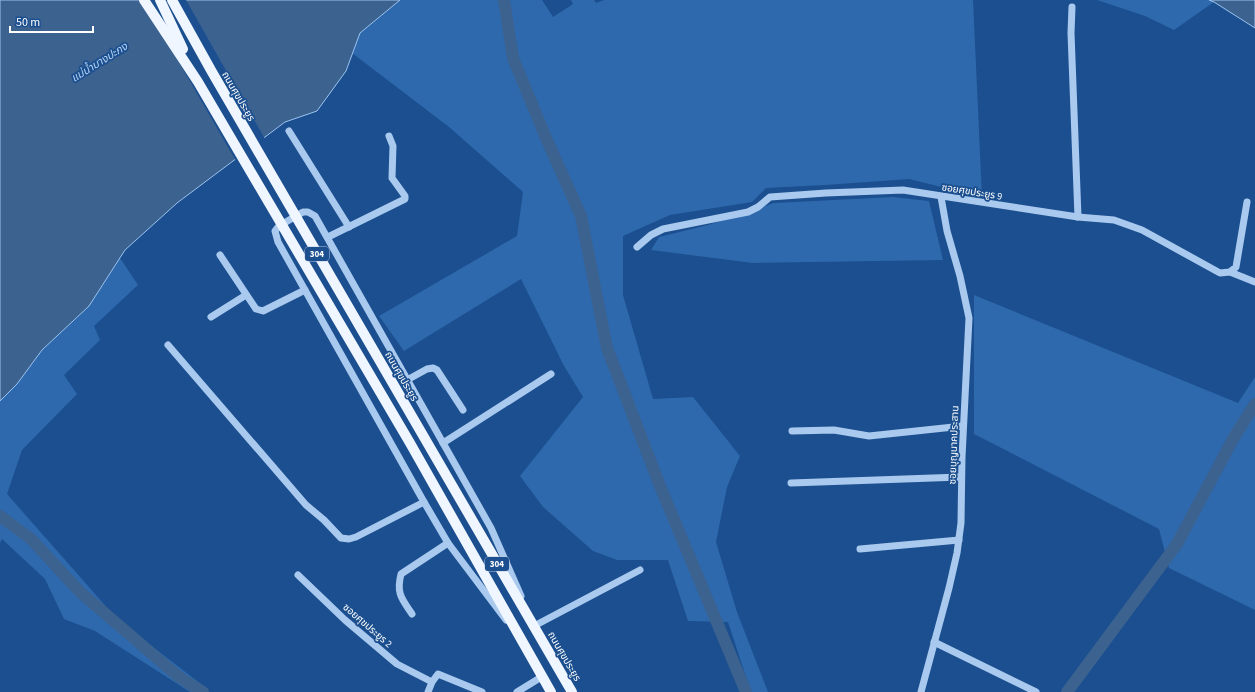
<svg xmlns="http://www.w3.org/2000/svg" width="1255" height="692" font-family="'Source Sans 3','Noto Sans Thai',sans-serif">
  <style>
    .green { fill: #2e69ad }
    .water { fill: #3c6290; stroke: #9cc4f0 }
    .pier { fill: #1b4f8f }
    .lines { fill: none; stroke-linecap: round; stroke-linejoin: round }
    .canal { stroke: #3c6290; stroke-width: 12 }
    .minor { stroke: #a9c9ee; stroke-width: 7 }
    .major { stroke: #f0f6ff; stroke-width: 10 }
    .labels { text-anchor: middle; stroke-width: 3.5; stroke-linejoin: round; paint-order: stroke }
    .shield { fill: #1b4f8f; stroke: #bbcadd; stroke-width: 1 }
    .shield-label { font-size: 9px; font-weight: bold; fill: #fff }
    .street-label { font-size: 10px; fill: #fff; stroke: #1b4f8f }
    .water-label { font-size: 11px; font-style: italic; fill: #b5d3f5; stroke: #1b4f8f }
  </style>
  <rect width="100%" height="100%" fill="#1b4f8f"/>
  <g class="green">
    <path d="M 400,0 L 542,0 L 553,17 L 573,4 L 571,0 L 594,0 L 596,3 L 604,0 L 973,0 L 982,197 L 909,179 L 825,185 L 766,188 L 752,202 L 670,215 L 623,236 L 623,295 L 653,399 L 693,397 L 740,456 L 727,487 L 716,542 L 737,612 L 768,692 L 751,692 L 728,622 L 688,621 L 668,560 L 617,560 L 593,551 L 543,507 L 520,476 L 583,397 L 564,366 L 521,279 L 404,351 L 379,316 L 517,236 L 523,192 L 449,127 L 352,53 L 360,33 Z"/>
    <path d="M 1097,0 L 1209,0 L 1214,2 L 1174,30 L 1145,16 Z"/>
    <path d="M 893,197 L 929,201 L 943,260 L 753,263 L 651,250 L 659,237 L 708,225 L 774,203 Z"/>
    <path d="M 120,258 L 138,285 L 94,326 L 100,340 L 64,375 L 77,394 L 22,450 L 7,494 L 118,620 L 201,684 L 200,692 L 190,692 L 95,631 L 64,619 L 45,579 L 2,539 L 0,543 L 0,401 L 17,384 L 42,350 L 89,306 Z"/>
    <path d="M 974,295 L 1238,403 L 1255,377 L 1255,610 L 1169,568 L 1159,529 L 974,434 Z"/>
  </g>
  <g class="water">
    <path d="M 0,0 L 400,0 L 360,33 L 346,71 L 317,111 L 285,122 L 177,203 L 125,250 L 89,306 L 42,350 L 17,384 L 0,401 Z"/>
    <path d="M 1209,0 L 1255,0 L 1255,28 L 1214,2 Z"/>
  </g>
  <path class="pier" d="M 143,0 L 186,0 L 265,139 L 236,161 Z"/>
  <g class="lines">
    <g class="canal">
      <path d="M 504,0 L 513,58 L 546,138 L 581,216 L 607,348 L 660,486 L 746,692"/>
      <path d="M 0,516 L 31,539 L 80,592 L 179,677 L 203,692"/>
      <path d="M 1067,692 L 1177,544 L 1233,439 L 1255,404"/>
    </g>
    <g class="minor">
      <path d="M 1072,7 L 1071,33 L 1078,217"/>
      <path d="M 289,131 L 349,227"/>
      <path d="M 328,237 L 405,199 L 405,196 L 392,178 L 393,146 L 389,136"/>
      <path d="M 637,247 L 651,235 L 663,229 L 748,212 L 758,207 L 770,197 L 826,193 L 903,190 L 1078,217 L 1114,220 L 1142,230 L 1220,273 L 1230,272 L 1236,267 L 1247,202"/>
      <path d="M 220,255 L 256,309 L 263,311 L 305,290"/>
      <path d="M 1230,272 L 1255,282"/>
      <path d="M 211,317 L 246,295"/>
      <path d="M 168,345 L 306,505 L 324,520 L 341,538 L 349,539 L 356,537 L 424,502"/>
      <path d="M 407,380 L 427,369 L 433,368 L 437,370 L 463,410"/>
      <path d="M 792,431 L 834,430 L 869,436 L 963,426"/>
      <path d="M 443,443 L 551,374"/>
      <path d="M 791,483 L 961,477"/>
      <path d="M 860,549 L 959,540"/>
      <path d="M 298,575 L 345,620 L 397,664 L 432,682"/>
      <path d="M 412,614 C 402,599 396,594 401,574 L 448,543"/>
      <path d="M 506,620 L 448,543 L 424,502 L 278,242 L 275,231 L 279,226 L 303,212 L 308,212 L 315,216 L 491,528 L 521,596"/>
      <path d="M 534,626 L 640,570"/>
      <path d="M 934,642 L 1036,692"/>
      <path d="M 428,692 L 432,682 L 438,674 L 482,692"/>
      <path d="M 517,692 L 543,676"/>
      <path d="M 921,692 L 949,588 L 957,553 L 961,523 L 962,457 L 969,318 L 960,276 L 947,231 L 941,197"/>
    </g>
    <g class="major">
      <path d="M 144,0 L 198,82 L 410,443 L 551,692"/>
      <path d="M 160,0 L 183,49"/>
      <path d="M 172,0 L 212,72 L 572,692"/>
    </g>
  </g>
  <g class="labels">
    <g class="shield">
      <rect x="305" y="247" width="24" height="14" rx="3"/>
      <rect x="485" y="557" width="24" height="14" rx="3"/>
    </g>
    <g class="shield-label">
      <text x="317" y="257">304</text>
      <text x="497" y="567">304</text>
    </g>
    <g class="street-label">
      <text transform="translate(239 96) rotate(60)" y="4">ถนนศุขประยูร</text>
      <text transform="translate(972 191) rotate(9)" y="4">ซอยศุขประยูร 9</text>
      <text transform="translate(402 376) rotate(60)" y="4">ถนนศุขประยูร</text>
      <text transform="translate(953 445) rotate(-88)" y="4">ซอยบุญนาคประสาน</text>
      <text transform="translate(368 625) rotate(41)" y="4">ซอยศุขประยูร 2</text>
      <text transform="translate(565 656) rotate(60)" y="4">ถนนศุขประยูร</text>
    </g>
    <g class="water-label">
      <text transform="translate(99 62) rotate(-32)" y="4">แม่น้ำบางปะกง</text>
    </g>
  </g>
  <path d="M10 26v6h83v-6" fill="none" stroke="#ffffff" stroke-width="2"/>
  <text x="16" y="26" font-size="12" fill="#ffffff" stroke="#1b4f8f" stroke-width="3" paint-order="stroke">50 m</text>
</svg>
